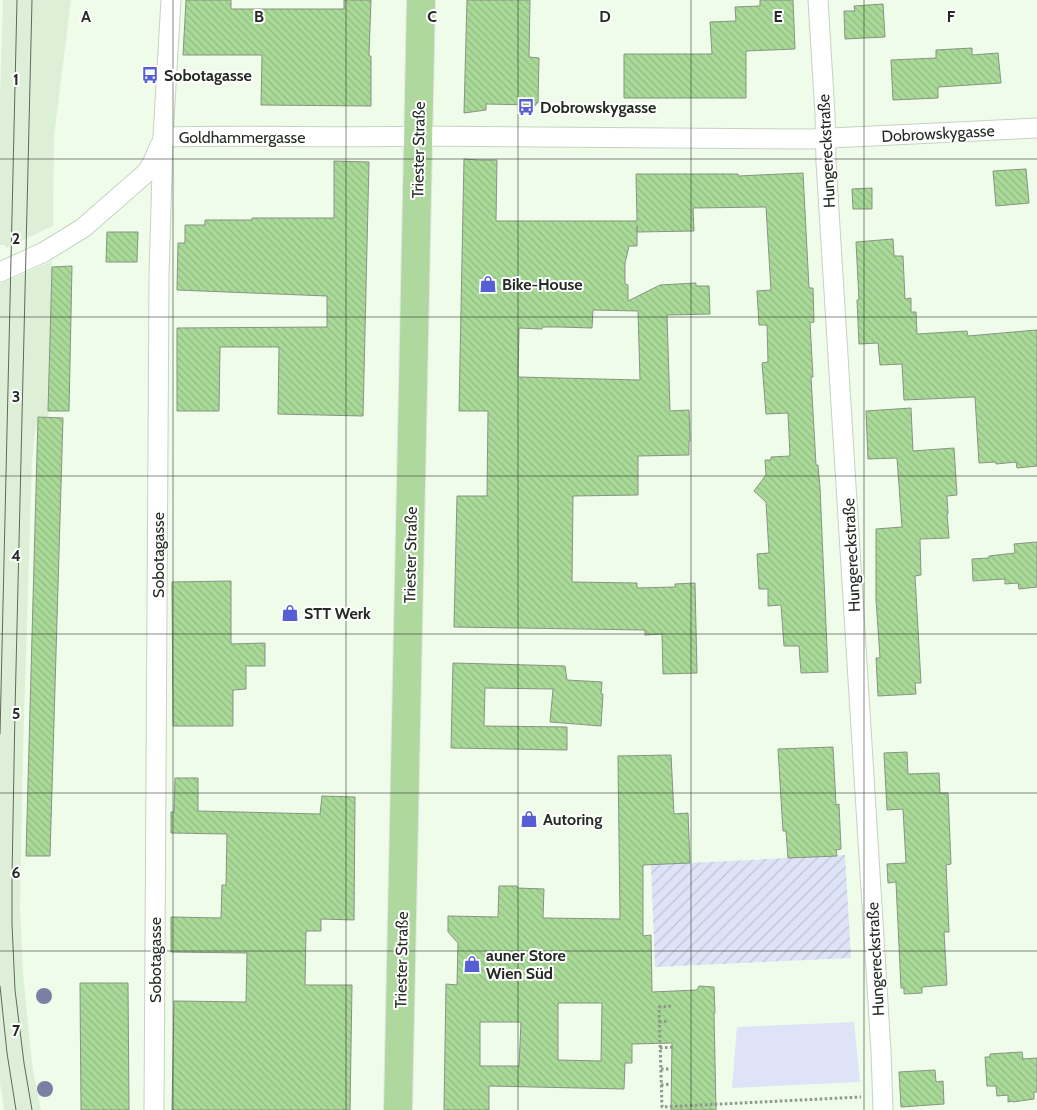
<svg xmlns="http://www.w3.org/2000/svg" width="1037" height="1110" font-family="Cabin,sans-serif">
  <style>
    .built { fill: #ddf0d7 }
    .grass { fill: #dee3f7 }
    .garden { fill: url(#garden-furrows) }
    .building { fill: url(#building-back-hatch); stroke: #889483; fill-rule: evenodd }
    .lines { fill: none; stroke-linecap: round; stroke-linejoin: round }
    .minor-casing { stroke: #c6d3c1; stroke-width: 21 }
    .primary-casing { stroke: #e5e6e5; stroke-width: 30 }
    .path { stroke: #8e988b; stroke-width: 3; stroke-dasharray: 2.5 2.5; stroke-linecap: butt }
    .minor { stroke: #fff; stroke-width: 19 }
    .primary { stroke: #aed89d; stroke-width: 28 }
    .tram { stroke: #5f685d; stroke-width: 1 }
    .tree { fill: #7b7fa3 }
    .grid { fill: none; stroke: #252b24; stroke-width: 1; stroke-opacity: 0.55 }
    .labels { text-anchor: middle; stroke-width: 4; stroke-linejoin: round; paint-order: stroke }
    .poi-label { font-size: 16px; font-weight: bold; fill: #252b24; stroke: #fff; text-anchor: start }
    .street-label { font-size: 16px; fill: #252b24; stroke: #fff }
    .grid-label { font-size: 16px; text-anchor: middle; font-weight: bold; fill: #252b24; stroke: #fff; stroke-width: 4; stroke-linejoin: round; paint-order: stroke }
  </style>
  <defs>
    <pattern id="garden-furrows" width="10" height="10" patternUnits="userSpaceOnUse" patternTransform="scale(1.25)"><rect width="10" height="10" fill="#dee3f7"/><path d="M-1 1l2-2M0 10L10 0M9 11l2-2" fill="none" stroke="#bec3d4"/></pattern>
    <pattern id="building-back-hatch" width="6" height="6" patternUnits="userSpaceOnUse" patternTransform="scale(1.25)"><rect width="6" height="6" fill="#a9da98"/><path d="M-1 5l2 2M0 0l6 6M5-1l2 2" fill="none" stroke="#91bb83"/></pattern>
  </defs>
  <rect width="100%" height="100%" fill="#eefce9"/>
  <g class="built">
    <path d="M 3,0 L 71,0 L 54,136 L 53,226 L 6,248 L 5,245 L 0,245 L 0,96 Z"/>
    <path d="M 52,261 L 48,418 L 38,417 L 34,440 L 32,462 L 23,751 L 20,908 L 23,974 L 29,1035 L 33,1071 L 41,1110 L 4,1110 L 0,1082 L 0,284 Z"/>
  </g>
  <path class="grass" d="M 854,1022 L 860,1082 L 732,1088 L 737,1027 Z"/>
  <path class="garden" d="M 845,855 L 851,958 L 655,967 L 651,865 Z"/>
  <g class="building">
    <path d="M 186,0 L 231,0 L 231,9 L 344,9 L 344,0 L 371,0 L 369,56 L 371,56 L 371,106 L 261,105 L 262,55 L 183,55 Z"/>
    <path d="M 467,0 L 530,0 L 529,57 L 539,58 L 538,103 L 536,103 L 536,105 L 486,104 L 486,110 L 464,113 Z"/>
    <path d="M 760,0 L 793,0 L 795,49 L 746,51 L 746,98 L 624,98 L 624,54 L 712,54 L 710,22 L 736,21 L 735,7 L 760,6 Z"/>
    <path d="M 883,4 L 885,37 L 845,39 L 844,11 L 855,11 L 854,6 Z"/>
    <path d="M 972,48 L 972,55 L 998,53 L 1001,83 L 938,87 L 938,98 L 893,100 L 891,60 L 936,58 L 936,50 Z"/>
    <path d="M 464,159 L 479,160 L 497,160 L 496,221 L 637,221 L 636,174 L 738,174 L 738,176 L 803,173 L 809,288 L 813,288 L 814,322 L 810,323 L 813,377 L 811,377 L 816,465 L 818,465 L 820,488 L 828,672 L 801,673 L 799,646 L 784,646 L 781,605 L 768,606 L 768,589 L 759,589 L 757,554 L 769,553 L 766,502 L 754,491 L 766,475 L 765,460 L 771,460 L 771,457 L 790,456 L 788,413 L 766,414 L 762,363 L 768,362 L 767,325 L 759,325 L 757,291 L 771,290 L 766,207 L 693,208 L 694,231 L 637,232 L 637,226 L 637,246 L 629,246 L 625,263 L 625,284 L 628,285 L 628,301 L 660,285 L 696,283 L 696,286 L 709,286 L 710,314 L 667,315 L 670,411 L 689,410 L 690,441 L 689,441 L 689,455 L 638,456 L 638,495 L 573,496 L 572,582 L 637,583 L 637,588 L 675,587 L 675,584 L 695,583 L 697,673 L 663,674 L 662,634 L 645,635 L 645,630 L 454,627 L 457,496 L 487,496 L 488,411 L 459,411 ZM 593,310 L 638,311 L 640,380 L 518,377 L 519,328 L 542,329 L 542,327 L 560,327 L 592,328 Z"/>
    <path d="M 334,161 L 369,162 L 363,416 L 278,414 L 279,347 L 220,347 L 219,411 L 177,411 L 177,328 L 327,327 L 327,296 L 177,290 L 178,243 L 185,243 L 185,225 L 205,225 L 205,220 L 252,220 L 252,218 L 334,218 Z"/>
    <path d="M 1026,169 L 1029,203 L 996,206 L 993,171 Z"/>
    <path d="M 872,188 L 872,209 L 853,209 L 852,189 Z"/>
    <path d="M 107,232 L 138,232 L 137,262 L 106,262 Z"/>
    <path d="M 893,239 L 894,256 L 903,256 L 905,299 L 911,298 L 911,312 L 916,312 L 917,334 L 967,331 L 968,336 L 1037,330 L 1037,466 L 1017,468 L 1016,462 L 996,464 L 996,462 L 979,463 L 975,397 L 904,400 L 902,364 L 880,365 L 878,343 L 859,344 L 857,300 L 859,300 L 856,242 Z"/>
    <path d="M 72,266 L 69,411 L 48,411 L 52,267 Z"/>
    <path d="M 911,408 L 913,451 L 954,448 L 957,495 L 947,496 L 948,514 L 947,514 L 949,538 L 920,539 L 921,575 L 915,576 L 921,683 L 915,683 L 916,694 L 878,696 L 876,658 L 880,658 L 876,599 L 876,529 L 902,527 L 897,458 L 868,459 L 866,411 Z"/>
    <path d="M 38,417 L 63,418 L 50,856 L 26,856 Z"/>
    <path d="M 1037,542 L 1037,587 L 1019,589 L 1018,583 L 1005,584 L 1005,579 L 973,581 L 972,559 L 989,558 L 989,556 L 1015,553 L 1014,544 Z"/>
    <path d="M 231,581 L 231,644 L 265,643 L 265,666 L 246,666 L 246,689 L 233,690 L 233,726 L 173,726 L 172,582 Z"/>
    <path d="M 453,663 L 565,666 L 567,680 L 602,682 L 601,694 L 603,694 L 601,726 L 550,722 L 553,689 L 485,688 L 484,726 L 567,727 L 567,750 L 451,748 Z"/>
    <path d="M 833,747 L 836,805 L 839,804 L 841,849 L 836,850 L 837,856 L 788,858 L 786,831 L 783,831 L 778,749 Z"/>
    <path d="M 907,752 L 908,774 L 939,773 L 940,793 L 948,793 L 951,864 L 946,865 L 949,932 L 944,932 L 947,985 L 922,987 L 922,993 L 904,994 L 904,988 L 901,988 L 896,882 L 888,883 L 887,864 L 906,863 L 903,809 L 887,810 L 884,753 Z"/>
    <path d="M 671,755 L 674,814 L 688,813 L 690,863 L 643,865 L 643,936 L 651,935 L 652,992 L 697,990 L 699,986 L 714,987 L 715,1013 L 714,1013 L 716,1110 L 671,1110 L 672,1043 L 632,1044 L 632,1063 L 625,1063 L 624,1089 L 489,1086 L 489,1110 L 444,1110 L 446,984 L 457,985 L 458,943 L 448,932 L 448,916 L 498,917 L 499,886 L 517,886 L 517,888 L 544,889 L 543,918 L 620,919 L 618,756 ZM 558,1003 L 602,1003 L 601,1061 L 558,1060 ZM 480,1022 L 521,1022 L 519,1066 L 480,1066 Z"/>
    <path d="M 175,778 L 198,778 L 198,811 L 320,814 L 322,796 L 355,797 L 354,920 L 321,919 L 321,931 L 306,931 L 305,985 L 352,985 L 350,1110 L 172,1110 L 174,1001 L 246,1002 L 247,953 L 171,952 L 171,917 L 221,918 L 222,885 L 226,885 L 227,834 L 171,833 L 171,812 L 174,812 Z"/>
    <path d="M 80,983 L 128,983 L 129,1110 L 81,1110 Z"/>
    <path d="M 1022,1052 L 1023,1059 L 1037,1058 L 1037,1092 L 1034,1092 L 1034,1099 L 1013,1102 L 1013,1101 L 1008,1102 L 1008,1095 L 997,1096 L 996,1086 L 987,1086 L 985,1057 L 990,1057 L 990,1054 Z"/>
    <path d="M 935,1070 L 936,1082 L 943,1081 L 944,1104 L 901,1107 L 899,1072 Z"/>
  </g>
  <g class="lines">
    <g class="minor-casing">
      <g id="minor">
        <path d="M 818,0 L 825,114 L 826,162 L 881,1051 L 883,1110"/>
        <path d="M 163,137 C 248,135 334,138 419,136 L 810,139 L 1037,128"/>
        <path d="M 0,272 L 44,252 L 83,228 L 146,173 L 152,164 L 160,145"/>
        <path d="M 154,1110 L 159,276 L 163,137 L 171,0"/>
      </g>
    </g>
    <g class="primary-casing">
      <path id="primary" d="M 398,1110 L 421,0"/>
    </g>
    <g class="path">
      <path d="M 671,1006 L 659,1007 L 662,1107 L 861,1097"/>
      <path d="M 659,1022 L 669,1021"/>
      <path d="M 660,1048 L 673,1047"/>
      <path d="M 661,1069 L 670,1069"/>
      <path d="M 661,1085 L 671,1084"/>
    </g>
    <use href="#minor" class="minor"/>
    <use href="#primary" class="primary"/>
    <g class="tram">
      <path d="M 32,0 L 15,710 L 12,877 L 12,924 L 15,990 L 24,1063 L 32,1110"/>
      <path d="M 0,734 L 17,0"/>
      <path d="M 0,986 L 7,1053 L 16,1110"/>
    </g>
  </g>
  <g class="tree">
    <circle cx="44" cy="996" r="8"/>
    <circle cx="45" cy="1089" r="8"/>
  </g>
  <path class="grid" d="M 173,0 L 173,1110M 346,0 L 346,1110M 518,0 L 518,1110M 691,0 L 691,1110M 864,0 L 864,1110M 0,159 L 1037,159M 0,317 L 1037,317M 0,476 L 1037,476M 0,634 L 1037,634M 0,793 L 1037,793M 0,951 L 1037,951"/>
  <defs>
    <g id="bus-bare" transform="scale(1.35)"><path d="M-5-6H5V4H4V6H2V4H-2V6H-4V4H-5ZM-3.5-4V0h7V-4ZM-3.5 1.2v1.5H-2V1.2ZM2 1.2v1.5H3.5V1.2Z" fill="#565ed4" stroke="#fff" stroke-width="2.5" paint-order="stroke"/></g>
    <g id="shop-bare" transform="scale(1.35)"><path d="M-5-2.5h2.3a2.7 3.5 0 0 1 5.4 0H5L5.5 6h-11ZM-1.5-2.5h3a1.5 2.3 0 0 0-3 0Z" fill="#565ed4" stroke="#fff" stroke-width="2.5" paint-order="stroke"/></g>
  </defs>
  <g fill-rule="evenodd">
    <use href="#bus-bare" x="150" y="75"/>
    <use href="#bus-bare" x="526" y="107"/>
    <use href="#shop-bare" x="488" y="284"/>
    <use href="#shop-bare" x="290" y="613"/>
    <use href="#shop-bare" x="529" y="819"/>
    <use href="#shop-bare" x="472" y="964"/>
  </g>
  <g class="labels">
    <g class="poi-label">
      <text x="164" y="81">Sobotagasse</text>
      <text x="540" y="113">Dobrowskygasse</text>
      <text x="502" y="290">Bike-House</text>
      <text x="304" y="619">STT Werk</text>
      <text x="543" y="825">Autoring</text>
      <text x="486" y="961">auner Store<tspan x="486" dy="18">Wien Süd</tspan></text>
    </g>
    <g class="street-label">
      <text transform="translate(938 133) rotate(-3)" y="6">Dobrowskygasse</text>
      <text x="242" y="143">Goldhammergasse</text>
      <text transform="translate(418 150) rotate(-89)" y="6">Triester Straße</text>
      <text transform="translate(826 151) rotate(-93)" y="6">Hungereckstraße</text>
      <text transform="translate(158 555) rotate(-90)" y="6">Sobotagasse</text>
      <text transform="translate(410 555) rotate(-89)" y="6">Triester Straße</text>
      <text transform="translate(851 555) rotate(-93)" y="6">Hungereckstraße</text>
      <text transform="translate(875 959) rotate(-93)" y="6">Hungereckstraße</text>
      <text transform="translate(155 960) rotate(-90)" y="6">Sobotagasse</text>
      <text transform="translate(401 960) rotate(-89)" y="6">Triester Straße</text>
    </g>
  </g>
  <g class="grid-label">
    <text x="86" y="22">A</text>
    <text x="259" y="22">B</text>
    <text x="432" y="22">C</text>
    <text x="605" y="22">D</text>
    <text x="778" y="22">E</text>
    <text x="951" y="22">F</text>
    <text x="16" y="85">1</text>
    <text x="16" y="244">2</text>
    <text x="16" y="402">3</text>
    <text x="16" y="561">4</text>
    <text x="16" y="719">5</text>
    <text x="16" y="878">6</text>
    <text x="16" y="1036">7</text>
  </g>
</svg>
